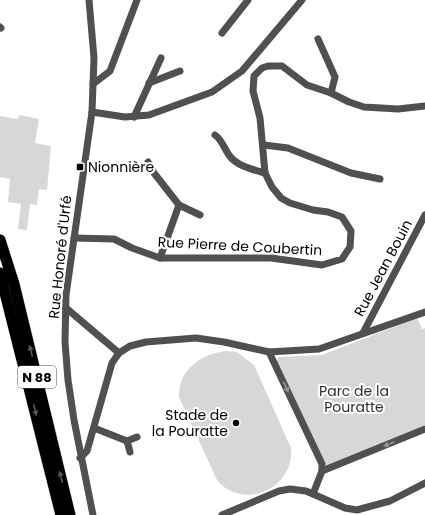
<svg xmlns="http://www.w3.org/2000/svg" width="425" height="515" font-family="Poppins,sans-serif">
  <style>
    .green { fill: #d7d7d7 }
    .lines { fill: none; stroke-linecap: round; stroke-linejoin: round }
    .trunk-casing { stroke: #dbdbdb; stroke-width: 12 }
    .minor { stroke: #505050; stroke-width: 7 }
    .trunk { stroke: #000; stroke-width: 11 }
    .oneway { fill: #595959 }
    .oneway2 { fill: #969696 }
    .poi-dot { fill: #000; stroke: #fff; stroke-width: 1.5 }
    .labels { text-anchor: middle; stroke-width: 4; stroke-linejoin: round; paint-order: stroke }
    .shield { fill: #fff; stroke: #4c4c4c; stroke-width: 1 }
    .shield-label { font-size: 13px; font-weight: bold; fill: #000 }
    .poi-label { font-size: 14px; fill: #000; stroke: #fff; text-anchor: start }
    .street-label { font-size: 14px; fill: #000; stroke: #fff }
    .park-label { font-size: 14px; fill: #2e2e2e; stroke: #fff }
  </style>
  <rect width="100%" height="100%" fill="#fff"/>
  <g class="green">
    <path d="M 20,115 L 39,119 L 35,143 L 51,146 L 47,190 L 39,189 L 37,205 L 30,204 L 27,230 L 18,229 L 21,204 L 8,202 L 10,179 L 0,177 L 0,116 L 17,119 Z"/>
    <path d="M 417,318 L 422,329 L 425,328 L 425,425 L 326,466 L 277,361 L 278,357 L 322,355 Z"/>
    <path d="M 226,351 L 237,352 L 254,365 L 291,448 C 295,488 243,512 217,480 L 179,397 C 178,370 201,354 226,351 Z"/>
  </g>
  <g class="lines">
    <g class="trunk-casing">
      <g id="trunk">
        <path d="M 0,240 L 14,284 L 70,515"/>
        <path d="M 0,273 L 61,515"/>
      </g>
    </g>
    <g class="minor">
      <path d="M 89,0 L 94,58 L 92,112 L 66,295 L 65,342 L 68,380 L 74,420 L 93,515"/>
      <path d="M 0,27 L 1,28"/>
      <path d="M 222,33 L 248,0"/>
      <path d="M 318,39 L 335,77 L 331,93"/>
      <path d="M 149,83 L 180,71"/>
      <path d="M 93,84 L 110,71 L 137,0"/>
      <path d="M 92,112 L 125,117 L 149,115 L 212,92 L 242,71 L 302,0"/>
      <path d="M 134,117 L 161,58"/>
      <path d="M 215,135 C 222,140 224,148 229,155 C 236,166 254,170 265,173"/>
      <path d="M 264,145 L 288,148 L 351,173 L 380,179"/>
      <path d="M 148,162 L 154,173 L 179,205 L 160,258"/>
      <path d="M 179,205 L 200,215"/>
      <path d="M 74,238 L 114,239 L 132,248 L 160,258 L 271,258 L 322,265 L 342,259 L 350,247 L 351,231 L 342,217 L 328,212 L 313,210 L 290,203 L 281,198 L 272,187 L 265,173 L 260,118 L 253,91 L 254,76 L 262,68 L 268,66 L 282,66 L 307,85 L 331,93 L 349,102 L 364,107 L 398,109 L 425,106"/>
      <path d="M 66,308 L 119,353"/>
      <path d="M 363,333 L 425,215"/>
      <path d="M 269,352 L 322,464 L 322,471 L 313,494"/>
      <path d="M 94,428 L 127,441 L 137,437"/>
      <path d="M 127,441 L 130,452"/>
      <path d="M 80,458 L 87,451 L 112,363 L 119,353 L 130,346 L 146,342 L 196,338 L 224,342 L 269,352 L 319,349 L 425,312"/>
      <path d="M 322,471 L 425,429"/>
      <path d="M 222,515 L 279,491 L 290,489 L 306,491 L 345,508 L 357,510 L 390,501 L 425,483"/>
    </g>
    <use href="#trunk" class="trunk"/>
  </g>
  <defs><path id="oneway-solid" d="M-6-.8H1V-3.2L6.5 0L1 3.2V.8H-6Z"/></defs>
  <g class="oneway">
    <use href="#oneway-solid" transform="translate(31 351) rotate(-104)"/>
    <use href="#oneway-solid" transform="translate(35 410) rotate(77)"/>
    <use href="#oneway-solid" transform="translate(61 477) rotate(-104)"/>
  </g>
  <g class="oneway2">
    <use href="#oneway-solid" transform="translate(286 387) rotate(65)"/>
    <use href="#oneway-solid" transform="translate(389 444) rotate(158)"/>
  </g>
  <g class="poi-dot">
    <rect x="76" y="163" width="8" height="8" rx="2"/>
    <circle cx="236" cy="423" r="4"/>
  </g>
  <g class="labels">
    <rect class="shield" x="18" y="366" width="38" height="22" rx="3"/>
    <g class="shield-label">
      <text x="37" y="382">N 88</text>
    </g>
    <g class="poi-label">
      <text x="88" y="172">Nionnière</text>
      <text x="228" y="420" text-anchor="end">Stade de<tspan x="228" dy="16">la Pouratte</tspan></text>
    </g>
    <g class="street-label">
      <text transform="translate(240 246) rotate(3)" y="5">Rue Pierre de Coubertin</text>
      <text transform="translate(60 257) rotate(-84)" y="5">Rue Honoré d'Urfé</text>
      <text transform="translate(383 268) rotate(-62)" y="5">Rue Jean Bouin</text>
    </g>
    <g class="park-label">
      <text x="354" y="396">Parc de la<tspan x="354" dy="16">Pouratte</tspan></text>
    </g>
  </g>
</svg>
